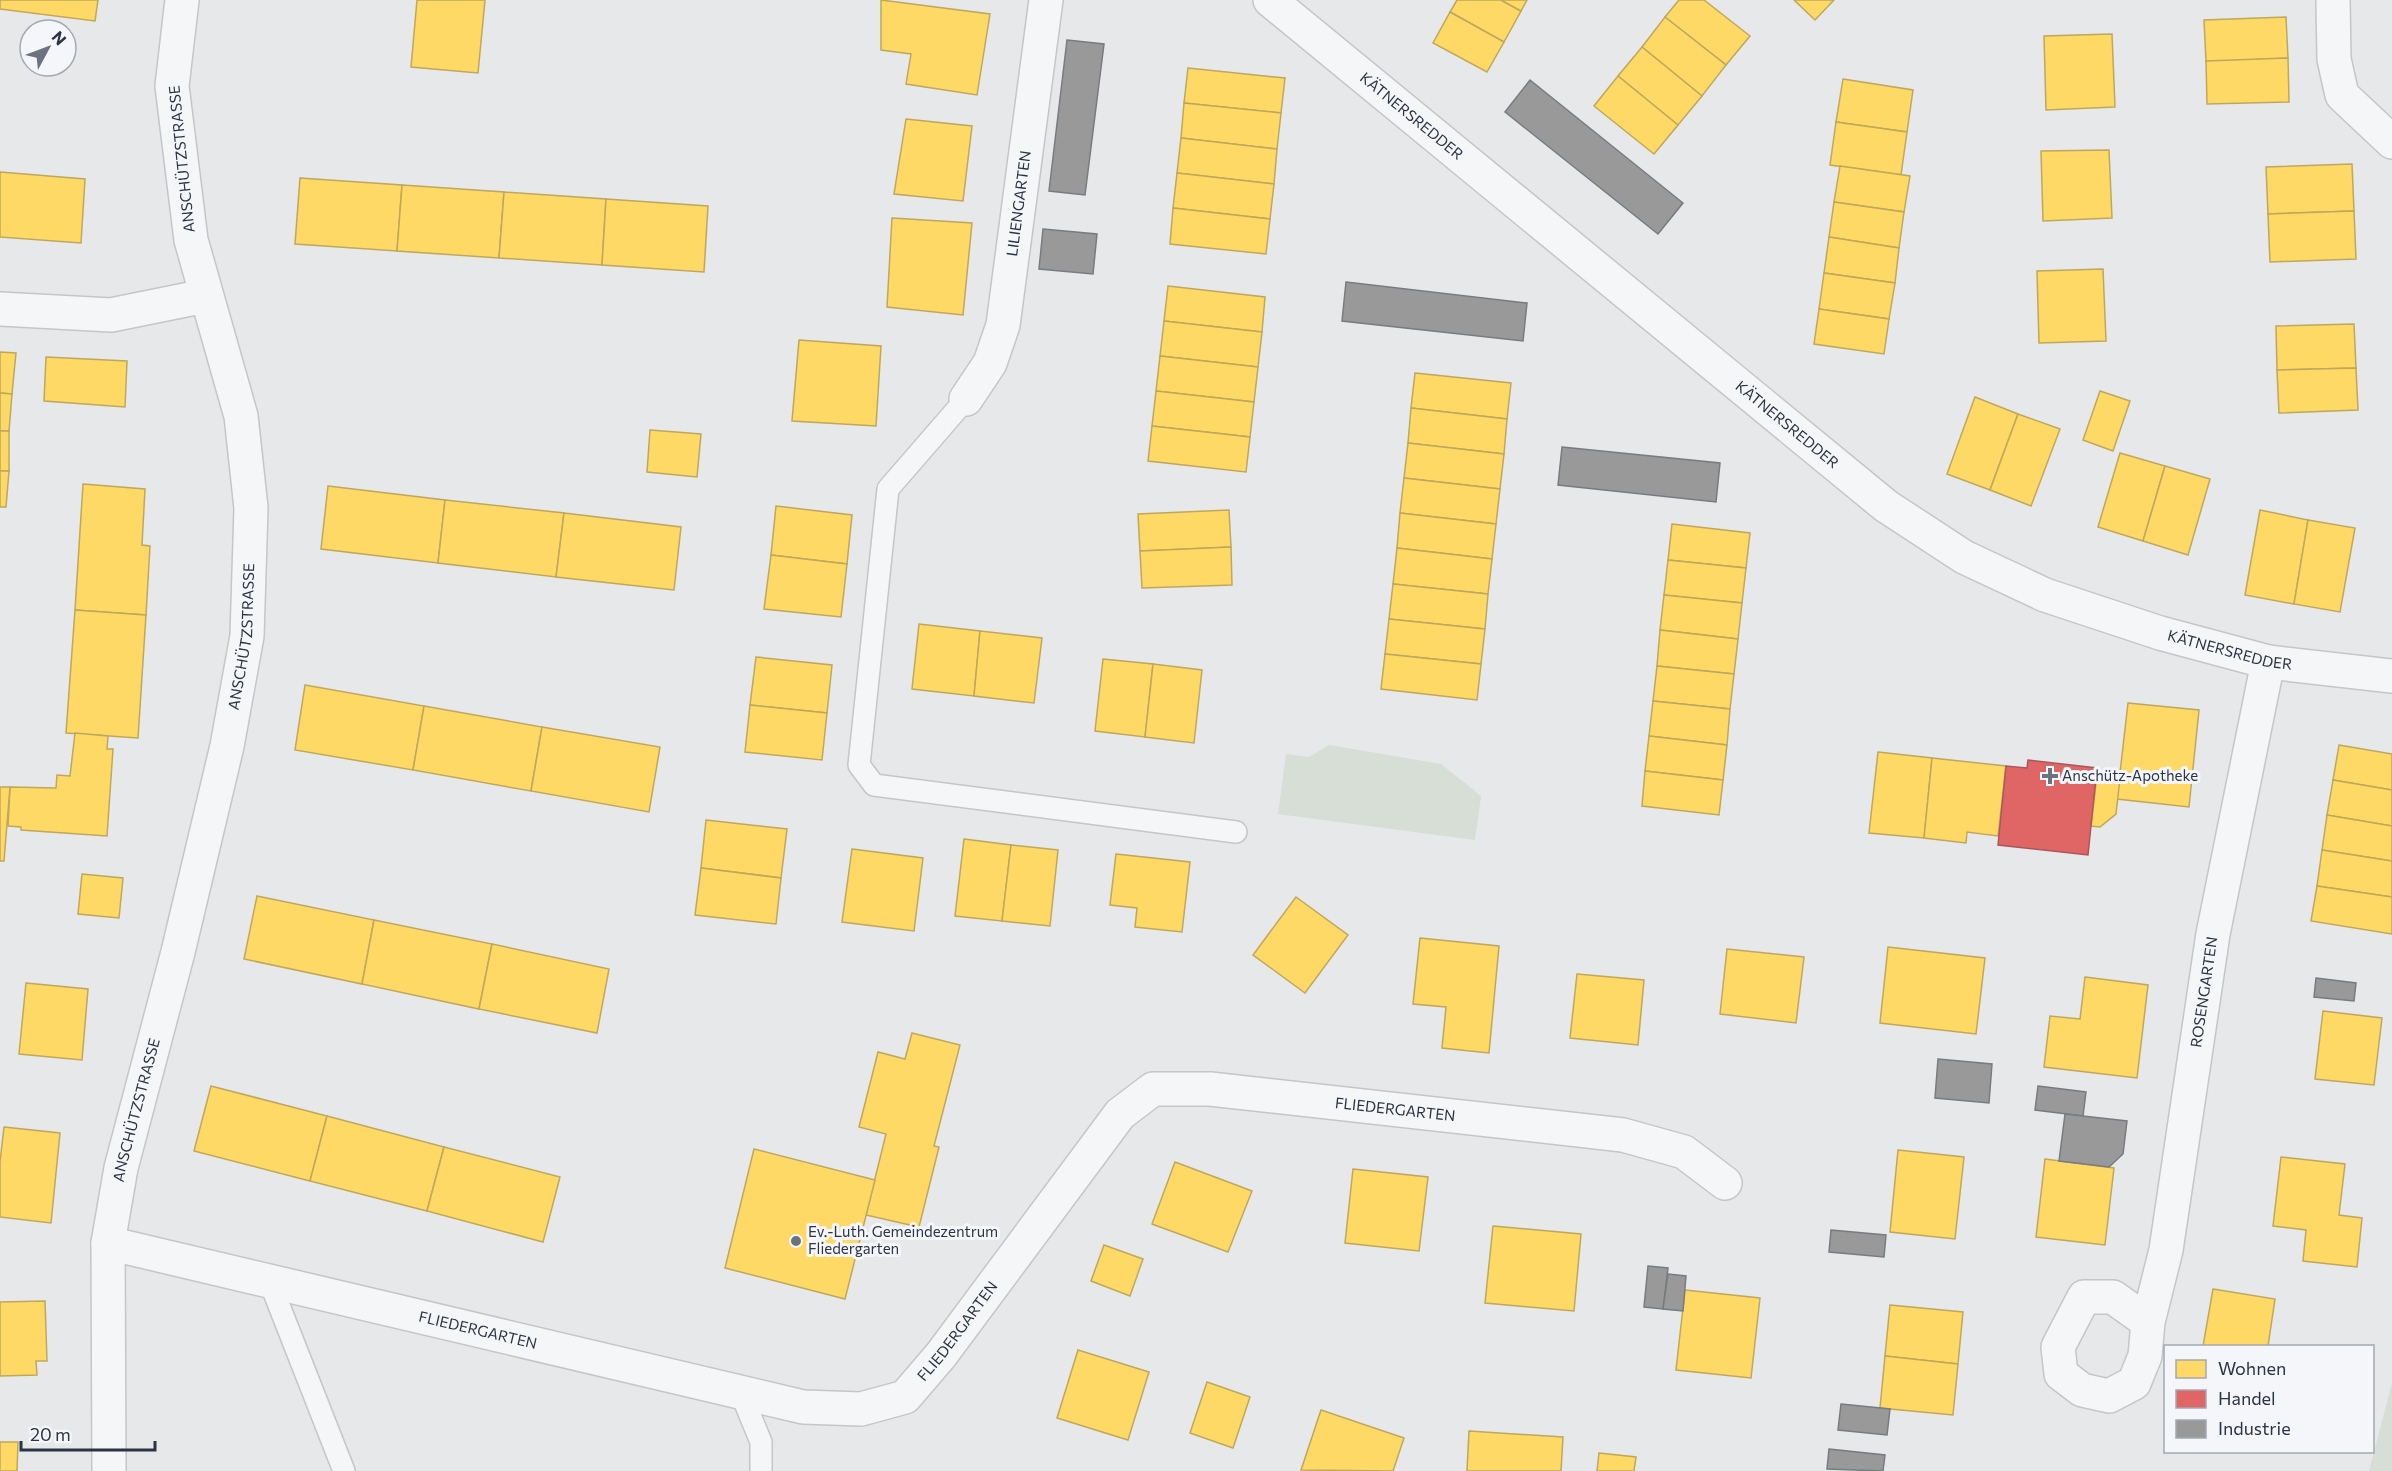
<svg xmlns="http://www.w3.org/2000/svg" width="2392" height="1471" font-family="Commissioner,sans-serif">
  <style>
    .green { fill: #d6ded6 }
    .homes { fill: #ffd966; stroke: #bfa85c; stroke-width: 1.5 }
    .shops { fill: #e06666; stroke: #aa575c; stroke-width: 1.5 }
    .industry { fill: #999; stroke: #787b80; stroke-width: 1.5 }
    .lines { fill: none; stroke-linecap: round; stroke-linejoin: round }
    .service-casing { stroke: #c4c6c8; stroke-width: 24 }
    .minor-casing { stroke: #c4c6c8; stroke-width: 36 }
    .service { stroke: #f5f6f7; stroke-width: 21 }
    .minor { stroke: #f5f6f7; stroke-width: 33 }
    .poi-dot { fill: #6c737f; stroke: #f4f6f9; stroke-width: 2 }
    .labels { text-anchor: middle; stroke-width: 6; stroke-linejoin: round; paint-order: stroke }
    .street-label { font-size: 15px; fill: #2b3445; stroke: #f4f6f9 }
    .poi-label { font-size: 15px; fill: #2b3445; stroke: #f4f6f9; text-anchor: start }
  </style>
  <rect width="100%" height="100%" fill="#e6e8ea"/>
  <g class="green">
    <path d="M 1329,745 L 1441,764 L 1481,796 L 1475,840 L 1278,814 L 1286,754 L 1309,757 Z"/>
    <path d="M 2392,1383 L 2392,1471 L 2369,1471 Z"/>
  </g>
  <g class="homes">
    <path d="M 0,0 L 98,0 L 95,21 L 0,9 Z"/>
    <path d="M 417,0 L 485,0 L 478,73 L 411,67 Z"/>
    <path d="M 881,0 L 990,14 L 977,95 L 906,84 L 911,54 L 881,50 Z"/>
    <path d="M 1457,0 L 1501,0 L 1521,11 L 1504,42 L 1450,12 Z"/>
    <path d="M 1501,0 L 1527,0 L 1521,11 Z"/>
    <path d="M 1679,0 L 1704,0 L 1750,36 L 1726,65 L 1665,17 Z"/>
    <path d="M 1794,0 L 1834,0 L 1815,20 Z"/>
    <path d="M 1450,12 L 1504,42 L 1487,72 L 1433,43 Z"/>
    <path d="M 1665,17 L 1726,65 L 1702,96 L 1642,47 Z"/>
    <path d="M 2286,17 L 2288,58 L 2206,62 L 2204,20 Z"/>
    <path d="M 2112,34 L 2115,107 L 2046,110 L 2044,36 Z"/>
    <path d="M 1642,47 L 1702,96 L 1678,125 L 1618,76 Z"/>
    <path d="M 2288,58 L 2289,102 L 2207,104 L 2206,61 Z"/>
    <path d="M 1188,68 L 1285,78 L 1281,113 L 1184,103 Z"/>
    <path d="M 1618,76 L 1678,125 L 1654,154 L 1594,106 Z"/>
    <path d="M 1843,79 L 1913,90 L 1907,132 L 1836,122 Z"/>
    <path d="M 1184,103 L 1281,113 L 1277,149 L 1181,138 Z"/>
    <path d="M 906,119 L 972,126 L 963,201 L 894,194 Z"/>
    <path d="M 1836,122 L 1907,132 L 1901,175 L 1830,165 Z"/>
    <path d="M 1181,138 L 1277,149 L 1274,184 L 1177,173 Z"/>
    <path d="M 2109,150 L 2112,218 L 2043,221 L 2041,151 Z"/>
    <path d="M 2352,164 L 2354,211 L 2268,214 L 2266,167 Z"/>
    <path d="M 1840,166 L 1910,176 L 1904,212 L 1834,202 Z"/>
    <path d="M 0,172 L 85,179 L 81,243 L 0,237 Z"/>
    <path d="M 1177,173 L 1274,184 L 1270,219 L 1173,208 Z"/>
    <path d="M 300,178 L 402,185 L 397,251 L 295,244 Z"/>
    <path d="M 402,185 L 504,192 L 499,258 L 397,251 Z"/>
    <path d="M 504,192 L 606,199 L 602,265 L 499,258 Z"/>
    <path d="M 606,199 L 708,206 L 704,272 L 602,265 Z"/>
    <path d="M 1834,202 L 1904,212 L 1899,248 L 1829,237 Z"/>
    <path d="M 1173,208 L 1270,219 L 1266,254 L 1170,244 Z"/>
    <path d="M 2354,211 L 2356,259 L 2270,262 L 2268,214 Z"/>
    <path d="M 892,218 L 972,223 L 963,315 L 887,307 Z"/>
    <path d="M 1829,237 L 1899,248 L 1895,283 L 1824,273 Z"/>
    <path d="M 2103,269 L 2106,341 L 2039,343 L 2037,271 Z"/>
    <path d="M 1824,273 L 1895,283 L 1889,319 L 1819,309 Z"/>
    <path d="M 1168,286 L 1265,297 L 1262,332 L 1164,321 Z"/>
    <path d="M 1819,309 L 1889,319 L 1884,354 L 1814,344 Z"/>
    <path d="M 1164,321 L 1262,332 L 1258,367 L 1160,356 Z"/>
    <path d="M 2354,324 L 2356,368 L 2277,370 L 2276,326 Z"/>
    <path d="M 799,340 L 881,346 L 876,426 L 792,421 Z"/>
    <path d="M 0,352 L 16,353 L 12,394 L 0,393 Z"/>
    <path d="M 1160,356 L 1258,367 L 1254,402 L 1156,391 Z"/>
    <path d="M 46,357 L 127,361 L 125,407 L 44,401 Z"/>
    <path d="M 2356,368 L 2358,410 L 2279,413 L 2277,370 Z"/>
    <path d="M 1415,373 L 1511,383 L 1507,419 L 1411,408 Z"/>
    <path d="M 1156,391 L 1254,402 L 1250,437 L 1152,426 Z"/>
    <path d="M 2100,391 L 2130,401 L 2113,451 L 2083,440 Z"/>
    <path d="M 0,393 L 12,394 L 9,431 L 0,431 Z"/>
    <path d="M 1975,397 L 2018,414 L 1990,490 L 1947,474 Z"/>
    <path d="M 1411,408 L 1507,419 L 1504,454 L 1408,443 Z"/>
    <path d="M 2018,414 L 2060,429 L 2031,506 L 1990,490 Z"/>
    <path d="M 1152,426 L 1250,437 L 1246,472 L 1148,461 Z"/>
    <path d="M 650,430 L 701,434 L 697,477 L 647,472 Z"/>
    <rect x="0" y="431" width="9" height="40"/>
    <path d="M 1408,443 L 1504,454 L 1500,489 L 1404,478 Z"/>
    <path d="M 2120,453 L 2165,466 L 2143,541 L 2098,527 Z"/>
    <path d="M 2165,466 L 2210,479 L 2188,555 L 2143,541 Z"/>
    <path d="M 0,471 L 9,471 L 6,507 L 0,507 Z"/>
    <path d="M 1404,478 L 1500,489 L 1496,524 L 1400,513 Z"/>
    <path d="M 83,484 L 145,489 L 142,545 L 150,546 L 146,615 L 75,610 Z"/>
    <path d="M 328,486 L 445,500 L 438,563 L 321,549 Z"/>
    <path d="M 445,500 L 564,513 L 556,577 L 438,563 Z"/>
    <path d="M 776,506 L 852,515 L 847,564 L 771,555 Z"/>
    <path d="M 1229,510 L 1231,547 L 1140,551 L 1138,514 Z"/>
    <path d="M 2260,510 L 2308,520 L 2294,604 L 2245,595 Z"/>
    <path d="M 564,513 L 681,527 L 674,590 L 556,577 Z"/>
    <path d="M 1400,513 L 1496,524 L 1492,559 L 1397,548 Z"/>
    <path d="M 2308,520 L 2355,528 L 2340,612 L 2294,604 Z"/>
    <path d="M 1672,524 L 1750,533 L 1746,568 L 1668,560 Z"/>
    <path d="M 1231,547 L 1232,585 L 1142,588 L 1140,551 Z"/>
    <path d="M 1397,548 L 1492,559 L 1488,594 L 1393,584 Z"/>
    <path d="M 771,555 L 847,564 L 841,617 L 764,609 Z"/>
    <path d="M 1668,560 L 1746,568 L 1742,603 L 1664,595 Z"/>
    <path d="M 1393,584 L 1488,594 L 1485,629 L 1389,619 Z"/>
    <path d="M 1664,595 L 1742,603 L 1738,639 L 1660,630 Z"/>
    <path d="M 75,610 L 146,615 L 138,738 L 66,733 Z"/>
    <path d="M 1389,619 L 1485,629 L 1481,664 L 1385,654 Z"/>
    <path d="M 919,624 L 980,631 L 974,696 L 912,689 Z"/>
    <path d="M 1660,630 L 1738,639 L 1734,674 L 1657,666 Z"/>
    <path d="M 980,631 L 1042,638 L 1034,703 L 974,696 Z"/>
    <path d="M 1385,654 L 1481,664 L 1477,700 L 1381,689 Z"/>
    <path d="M 756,657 L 832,665 L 827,713 L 750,705 Z"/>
    <path d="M 1103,659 L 1153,664 L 1145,737 L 1095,731 Z"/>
    <path d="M 1153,664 L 1202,670 L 1194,743 L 1145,737 Z"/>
    <path d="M 1657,666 L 1734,674 L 1730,709 L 1653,701 Z"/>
    <path d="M 305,685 L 424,706 L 413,770 L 295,750 Z"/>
    <path d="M 1653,701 L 1730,709 L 1727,745 L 1649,736 Z"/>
    <path d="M 2128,703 L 2199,710 L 2189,807 L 2117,799 Z"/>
    <path d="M 750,705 L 827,713 L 822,760 L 745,752 Z"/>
    <path d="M 424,706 L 542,727 L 531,791 L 413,770 Z"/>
    <path d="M 542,727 L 660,747 L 649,812 L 531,791 Z"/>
    <path d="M 75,733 L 108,736 L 107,749 L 113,749 L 107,836 L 21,830 L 21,827 L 8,826 L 10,787 L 56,788 L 57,775 L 70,776 Z"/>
    <path d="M 1649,736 L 1727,745 L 1723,780 L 1645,771 Z"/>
    <path d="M 2339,745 L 2392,754 L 2392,790 L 2333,780 Z"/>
    <path d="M 1878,752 L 1932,758 L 1924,838 L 1869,833 Z"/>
    <path d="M 1932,758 L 2006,766 L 1998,836 L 1967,832 L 1966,843 L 1924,838 Z"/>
    <path d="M 1645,771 L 1723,780 L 1719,815 L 1642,806 Z"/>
    <path d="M 2097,775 L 2120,778 L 2116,814 L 2100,827 L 2091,826 Z"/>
    <path d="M 2333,780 L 2392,790 L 2392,826 L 2327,815 Z"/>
    <path d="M 0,787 L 10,787 L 4,861 L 0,861 Z"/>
    <path d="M 2327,815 L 2392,826 L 2392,861 L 2322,850 Z"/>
    <path d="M 706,820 L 787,829 L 781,878 L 701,868 Z"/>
    <path d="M 964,839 L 1011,845 L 1002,921 L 955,916 Z"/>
    <path d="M 1011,845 L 1058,850 L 1050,926 L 1002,921 Z"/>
    <path d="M 852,849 L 923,858 L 914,931 L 842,922 Z"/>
    <path d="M 2322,850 L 2392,861 L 2392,897 L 2317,886 Z"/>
    <path d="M 1116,854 L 1190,862 L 1182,932 L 1135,927 L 1137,908 L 1110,905 Z"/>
    <path d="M 701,868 L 781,878 L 776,924 L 695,915 Z"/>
    <path d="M 82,874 L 123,878 L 119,918 L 78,914 Z"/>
    <path d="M 2317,886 L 2392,897 L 2392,934 L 2311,921 Z"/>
    <path d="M 257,896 L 374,920 L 362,984 L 244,959 Z"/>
    <path d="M 1296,897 L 1348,935 L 1305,993 L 1253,955 Z"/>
    <path d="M 374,920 L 492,944 L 479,1009 L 362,984 Z"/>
    <path d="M 1420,938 L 1499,946 L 1489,1053 L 1442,1048 L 1446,1007 L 1413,1004 Z"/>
    <path d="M 492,944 L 609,969 L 597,1033 L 479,1009 Z"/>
    <path d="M 1888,947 L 1985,958 L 1976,1034 L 1880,1023 Z"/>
    <path d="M 1727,949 L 1804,957 L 1796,1023 L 1720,1014 Z"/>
    <path d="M 1577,974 L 1644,980 L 1638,1045 L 1570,1038 Z"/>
    <path d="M 2085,977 L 2148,985 L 2137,1078 L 2044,1067 L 2050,1016 L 2080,1019 Z"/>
    <path d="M 26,983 L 88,989 L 82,1060 L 19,1054 Z"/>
    <path d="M 2323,1011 L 2382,1018 L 2374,1085 L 2315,1079 Z"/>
    <path d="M 912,1033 L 960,1045 L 934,1146 L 939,1147 L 919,1227 L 866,1215 L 886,1134 L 859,1127 L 878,1052 L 905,1059 Z"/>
    <path d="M 211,1086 L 327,1116 L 310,1181 L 194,1151 Z"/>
    <path d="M 327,1116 L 444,1147 L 427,1211 L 310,1181 Z"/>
    <path d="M 4,1127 L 60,1133 L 51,1223 L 0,1217 L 0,1162 Z"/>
    <path d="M 444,1147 L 560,1177 L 543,1242 L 427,1211 Z"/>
    <path d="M 754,1149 L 875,1180 L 845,1299 L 725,1268 Z"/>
    <path d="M 1898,1150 L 1964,1157 L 1955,1239 L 1890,1232 Z"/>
    <path d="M 2281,1157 L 2345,1164 L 2339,1215 L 2362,1218 L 2357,1267 L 2303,1261 L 2306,1230 L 2273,1226 Z"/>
    <path d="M 2045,1159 L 2114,1168 L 2105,1245 L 2036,1237 Z"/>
    <path d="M 1175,1162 L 1252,1191 L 1228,1252 L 1152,1224 Z"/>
    <path d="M 1353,1169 L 1428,1177 L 1419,1251 L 1345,1243 Z"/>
    <path d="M 1493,1226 L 1581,1234 L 1574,1311 L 1485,1303 Z"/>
    <path d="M 1104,1245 L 1143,1259 L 1130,1296 L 1091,1281 Z"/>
    <path d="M 2213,1289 L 2275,1299 L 2268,1346 L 2203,1346 Z"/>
    <path d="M 1685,1290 L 1760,1298 L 1751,1378 L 1676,1370 Z"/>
    <path d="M 45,1301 L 47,1361 L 36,1361 L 37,1375 L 0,1376 L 0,1302 Z"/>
    <path d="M 1890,1305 L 1963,1312 L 1958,1364 L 1885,1356 Z"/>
    <path d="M 1078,1350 L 1149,1372 L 1128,1440 L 1057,1418 Z"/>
    <path d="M 1885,1356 L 1958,1364 L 1953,1415 L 1880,1408 Z"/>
    <path d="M 1207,1382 L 1250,1397 L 1233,1448 L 1190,1433 Z"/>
    <path d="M 1321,1410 L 1404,1438 L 1393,1471 L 1301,1470 Z"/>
    <path d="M 1469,1431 L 1563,1437 L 1561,1471 L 1467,1471 Z"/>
    <path d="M 0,1442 L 18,1442 L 17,1471 L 0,1471 Z"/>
    <path d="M 1599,1453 L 1636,1457 L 1634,1471 L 1597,1471 Z"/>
  </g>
  <path class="shops" d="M 2028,760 L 2097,768 L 2088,855 L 1998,845 L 2006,766 L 2027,768 Z"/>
  <g class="industry">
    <path d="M 1067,40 L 1104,44 L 1085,195 L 1049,191 Z"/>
    <path d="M 1530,80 L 1683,203 L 1658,234 L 1505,112 Z"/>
    <path d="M 1043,229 L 1097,234 L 1093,274 L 1039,269 Z"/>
    <path d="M 1346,282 L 1527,303 L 1523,341 L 1342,321 Z"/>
    <path d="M 1562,447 L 1720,463 L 1716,502 L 1558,485 Z"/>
    <path d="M 2316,978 L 2356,983 L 2354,1001 L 2314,997 Z"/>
    <path d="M 1938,1059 L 1992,1064 L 1989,1103 L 1935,1098 Z"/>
    <path d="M 2038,1086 L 2086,1092 L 2083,1116 L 2035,1110 Z"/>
    <path d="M 2065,1114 L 2127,1121 L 2123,1154 L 2109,1167 L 2059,1161 Z"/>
    <path d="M 1831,1230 L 1886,1235 L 1884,1257 L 1829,1252 Z"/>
    <path d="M 1648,1266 L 1668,1268 L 1663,1309 L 1644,1307 Z"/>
    <path d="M 1668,1274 L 1686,1276 L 1683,1311 L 1663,1309 Z"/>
    <path d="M 1841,1404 L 1890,1409 L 1887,1435 L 1838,1430 Z"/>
    <path d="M 1829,1449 L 1885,1455 L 1883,1471 L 1827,1469 Z"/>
  </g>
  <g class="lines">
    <g class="service-casing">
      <g id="service">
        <path d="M 966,399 L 888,489 L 859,765 L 874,785 L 1236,832"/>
        <path d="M 269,1280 L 344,1471"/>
        <path d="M 740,1391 L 761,1442 L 761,1471"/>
      </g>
    </g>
    <g class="minor-casing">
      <g id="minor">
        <path id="s1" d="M 1270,0 L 1886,506 L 1964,557 L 2045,595 L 2160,633 L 2268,662 L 2392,676"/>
        <path d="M 2333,0 L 2334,59 L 2342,95 L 2392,142"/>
        <path d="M 0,309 L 111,315 L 205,296"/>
        <path id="s2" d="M 966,399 L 990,363 L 1003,325 L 1046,0"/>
        <path id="s3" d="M 108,1243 L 803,1407 L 861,1409 L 905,1397 L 941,1355 L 1120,1114 L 1153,1089 L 1210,1089 L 1623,1135 L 1684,1152 L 1725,1183"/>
        <path id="s4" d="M 2148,1322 L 2145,1356 L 2134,1383 L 2109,1396 L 2082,1390 L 2061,1374 L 2058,1347 L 2084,1297 L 2113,1297 L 2148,1322 L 2166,1250 L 2213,934 L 2268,662"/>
        <path id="s5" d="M 109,1471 L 108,1243 L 121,1168 L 178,952 L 227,746 L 247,636 L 251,508 L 241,416 L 191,240 L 172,86 L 182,0"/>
      </g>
    </g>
    <use href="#service" class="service"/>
    <use href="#minor" class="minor"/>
  </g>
  <g class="poi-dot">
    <path d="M2047 767h6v6h6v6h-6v6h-6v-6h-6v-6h6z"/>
    <circle cx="796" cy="1241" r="6"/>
  </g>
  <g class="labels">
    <g class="street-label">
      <text dy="5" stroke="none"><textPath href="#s1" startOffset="183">KÄTNERSREDDER</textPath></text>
      <text transform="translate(182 159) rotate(-96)" y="5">ANSCHÜTZSTRASSE</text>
      <text dy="5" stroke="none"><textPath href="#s2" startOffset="206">LILIENGARTEN</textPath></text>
      <text dy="5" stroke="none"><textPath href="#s1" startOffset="669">KÄTNERSREDDER</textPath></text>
      <text dy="5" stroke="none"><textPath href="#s5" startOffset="850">ANSCHÜTZSTRASSE</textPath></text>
      <text dy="5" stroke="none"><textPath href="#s1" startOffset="1173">KÄTNERSREDDER</textPath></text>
      <text dy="5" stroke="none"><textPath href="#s4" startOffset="636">ROSENGARTEN</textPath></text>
      <text dy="5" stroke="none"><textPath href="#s5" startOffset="364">ANSCHÜTZSTRASSE</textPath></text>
      <text dy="5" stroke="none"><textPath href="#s3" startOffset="1458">FLIEDERGARTEN</textPath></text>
      <text dy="5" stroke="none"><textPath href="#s3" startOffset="380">FLIEDERGARTEN</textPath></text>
      <text dy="5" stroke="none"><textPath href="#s3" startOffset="902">FLIEDERGARTEN</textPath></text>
    </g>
    <g class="poi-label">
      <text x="2062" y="781">Anschütz-Apotheke</text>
      <text x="808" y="1237">Ev.-Luth. Gemeindezentrum<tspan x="808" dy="17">Fliedergarten</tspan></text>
    </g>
  </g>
  <rect x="2164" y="1345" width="210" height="108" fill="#f4f6f9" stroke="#a4a8b1" stroke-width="1.5"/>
  <rect x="2176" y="1360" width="30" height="18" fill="#ffd966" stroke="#a4a8b1" stroke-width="1.5"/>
  <text x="2218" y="1375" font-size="18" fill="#2b3445">Wohnen</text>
  <rect x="2176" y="1390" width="30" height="18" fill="#e06666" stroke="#a4a8b1" stroke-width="1.5"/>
  <text x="2218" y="1405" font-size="18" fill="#2b3445">Handel</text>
  <rect x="2176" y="1420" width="30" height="18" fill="#999999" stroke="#a4a8b1" stroke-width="1.5"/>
  <text x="2218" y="1435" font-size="18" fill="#2b3445">Industrie</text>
  <g transform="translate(48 48) rotate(49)"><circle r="28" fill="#f4f6f9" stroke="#a4a8b1" stroke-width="1.5"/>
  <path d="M0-4.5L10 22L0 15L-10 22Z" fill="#6c737f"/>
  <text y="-9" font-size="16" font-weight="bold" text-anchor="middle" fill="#2b3445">N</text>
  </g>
  <path d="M21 1441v9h134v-9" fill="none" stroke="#2b3445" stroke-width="3"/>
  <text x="30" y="1441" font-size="18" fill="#2b3445" stroke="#f4f6f9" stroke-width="4.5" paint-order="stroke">20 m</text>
</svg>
